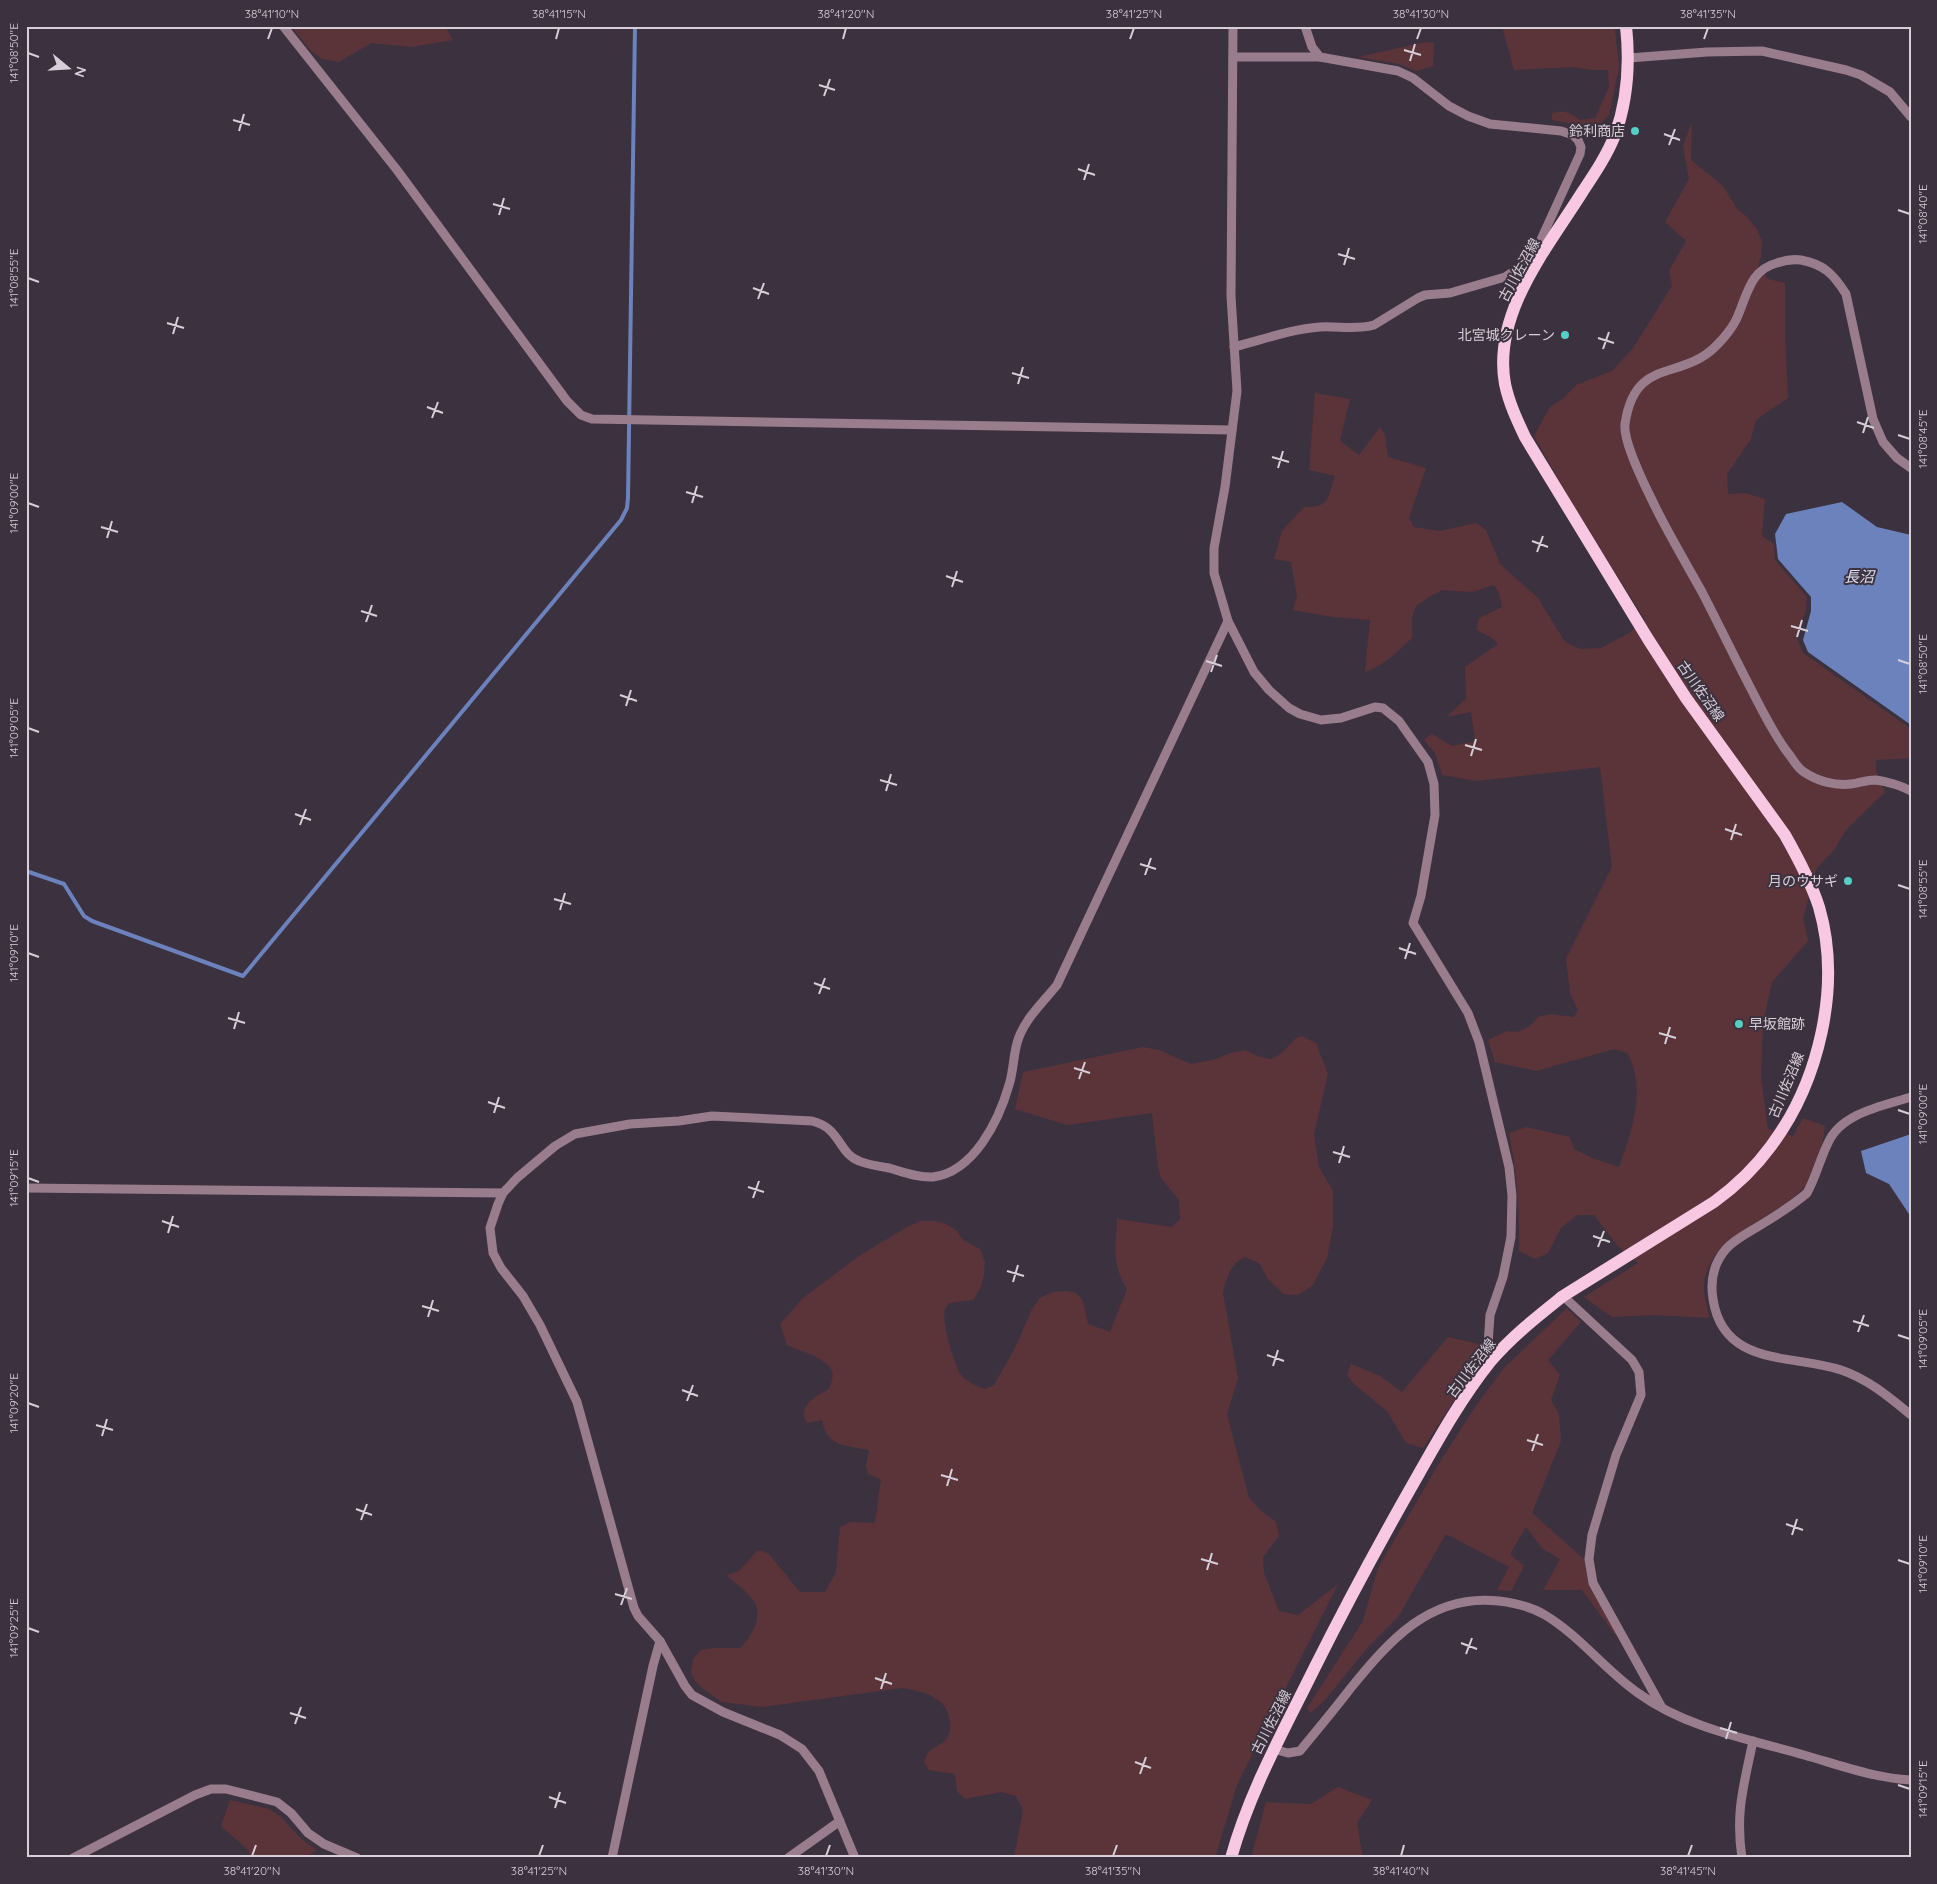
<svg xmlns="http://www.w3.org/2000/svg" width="1937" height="1884" font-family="Quicksand,'Noto Sans JP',sans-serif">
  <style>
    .green { fill: #5b343a }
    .water { fill: #6b82bd }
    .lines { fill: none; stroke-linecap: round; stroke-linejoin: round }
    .stream { stroke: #6b82bd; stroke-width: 4 }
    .minor { stroke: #9a7d8d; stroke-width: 9 }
    .major { stroke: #f8c8e2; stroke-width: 12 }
    .ticks { fill: none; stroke: #d6cfd7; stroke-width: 2 }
    .poi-dot { fill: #55cec6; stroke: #3c313f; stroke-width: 2 }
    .labels { text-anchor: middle; stroke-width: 4; stroke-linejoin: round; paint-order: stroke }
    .poi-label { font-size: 14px; fill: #d6cfd7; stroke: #3c313f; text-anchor: end }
    .street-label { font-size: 14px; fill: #d6cfd7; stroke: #3c313f }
    .water-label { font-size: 15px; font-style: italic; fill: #dae2f3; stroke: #3c313f }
    .neatline { fill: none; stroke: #d6cfd7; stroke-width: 2 }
    .ticks-label { font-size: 12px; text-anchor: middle; fill: #d6cfd7 }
  </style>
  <rect width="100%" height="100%" fill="#3c313f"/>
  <g class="green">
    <path d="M 291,26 L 445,26 L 453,40 L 412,47 L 371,43 L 339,62 L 322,59 L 311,51 Z"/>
    <path d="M 1502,26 L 1604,26 L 1615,30 L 1619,67 L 1609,115 L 1601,123 L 1577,125 L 1552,120 L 1552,113 C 1564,109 1571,113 1580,120 L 1595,118 L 1609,87 L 1608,70 L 1592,70 L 1573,67 L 1514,70 Z"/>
    <path d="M 1426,42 L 1434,43 L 1433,66 L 1416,71 L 1399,64 L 1358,57 Z"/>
    <path d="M 1692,122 L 1691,160 L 1723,186 L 1738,210 L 1746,216 L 1756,228 L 1762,241 L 1761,257 L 1758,266 L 1768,279 L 1785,283 L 1785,332 L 1788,398 L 1756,420 L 1751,439 L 1727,474 L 1728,494 L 1745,493 L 1765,499 L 1762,536 L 1774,544 L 1775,560 L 1807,597 L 1806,609 L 1797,638 L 1803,653 L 1911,729 L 1911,758 L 1876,760 L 1876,771 L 1885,792 L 1846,830 L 1834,850 L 1817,868 L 1803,918 L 1808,941 L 1772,982 L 1763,1023 L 1761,1077 L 1768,1129 L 1793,1136 L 1803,1118 L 1825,1126 C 1824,1138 1817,1170 1810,1180 C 1783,1220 1705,1231 1704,1288 C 1704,1298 1708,1309 1709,1318 L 1652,1315 L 1612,1317 L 1584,1297 L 1638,1263 L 1617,1245 L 1594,1215 L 1577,1215 L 1561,1228 L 1548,1253 L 1535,1259 L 1519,1251 C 1520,1210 1517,1174 1509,1133 L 1526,1127 L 1570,1137 L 1574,1149 L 1592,1158 L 1619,1167 C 1632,1132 1647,1087 1627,1053 L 1614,1049 L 1536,1071 L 1495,1062 L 1488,1040 L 1507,1031 L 1518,1032 L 1530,1026 L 1538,1017 L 1550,1014 L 1574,1017 L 1578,1010 L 1570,993 L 1566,959 L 1612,867 L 1600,767 L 1477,781 L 1442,775 L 1435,753 L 1424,740 L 1432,734 L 1452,746 L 1475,741 L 1471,712 L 1446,717 L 1466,699 L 1465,667 L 1498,644 C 1493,636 1483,635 1476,629 L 1479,618 L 1502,607 L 1499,593 L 1494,585 L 1472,592 L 1442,590 L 1429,597 L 1416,606 L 1412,617 L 1412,638 C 1398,651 1384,666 1365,672 L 1370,620 L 1333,617 L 1293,610 L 1297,596 L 1291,562 L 1274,559 L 1282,531 L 1304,507 C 1330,508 1328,497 1335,476 L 1309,470 L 1315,393 L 1350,399 L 1340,441 L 1359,455 L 1380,427 L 1385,435 L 1388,457 L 1426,468 L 1409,518 L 1414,527 L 1440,531 L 1476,523 L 1486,530 L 1500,564 L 1538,598 L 1565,642 L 1580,649 L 1601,648 L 1629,633 L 1645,620 L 1571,502 L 1534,436 L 1550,407 L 1564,398 L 1576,385 L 1612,371 L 1633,348 L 1672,286 L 1669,271 L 1686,241 L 1665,222 L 1689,179 L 1683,146 Z"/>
    <path d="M 1301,1036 L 1316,1043 L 1328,1074 L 1314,1134 L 1319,1167 L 1333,1191 L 1333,1227 L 1327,1258 L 1313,1285 L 1298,1295 L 1283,1294 L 1268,1279 L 1259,1263 L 1245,1257 C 1231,1263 1226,1278 1223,1293 L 1238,1378 L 1227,1414 L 1249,1498 L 1261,1511 L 1276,1522 L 1279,1536 L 1263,1557 L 1264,1573 L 1279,1611 L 1298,1615 L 1338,1584 L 1237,1785 L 1215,1858 L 1014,1858 L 1023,1810 L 1016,1796 L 1001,1792 L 965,1799 L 957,1791 L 955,1774 L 929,1770 L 924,1762 C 930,1744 939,1749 947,1738 C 950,1734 951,1727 950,1723 C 949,1697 922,1691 902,1688 L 762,1707 L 722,1702 L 703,1689 L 695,1681 L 691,1673 L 693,1659 L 701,1650 L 715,1648 L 740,1648 C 753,1635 766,1613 750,1596 C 743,1588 734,1583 727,1575 L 739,1571 L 758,1550 L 768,1553 L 800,1592 L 825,1592 L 836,1572 L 840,1527 L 851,1522 L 875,1523 L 881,1479 L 868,1474 L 866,1465 L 869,1450 C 845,1445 827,1447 822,1420 L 807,1423 C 797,1406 815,1396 828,1390 C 831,1385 834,1377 832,1371 C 826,1357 800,1351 787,1345 L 780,1324 L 803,1298 L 859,1256 L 907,1227 L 921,1221 L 935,1221 L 946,1224 L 956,1230 L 963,1240 L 980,1249 L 985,1262 L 984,1275 L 980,1289 L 973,1300 L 949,1303 C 948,1305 946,1307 945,1309 C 941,1321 954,1365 961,1375 C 967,1382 976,1386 985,1389 L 994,1385 L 1015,1348 L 1032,1309 L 1040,1298 L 1053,1292 L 1067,1291 L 1076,1293 L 1083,1301 L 1088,1324 L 1110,1332 L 1127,1289 C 1111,1263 1116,1248 1117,1219 L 1172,1227 L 1180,1219 L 1179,1200 L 1161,1178 L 1158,1167 L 1152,1113 L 1067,1125 L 1015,1109 L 1023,1072 L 1143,1047 L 1159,1050 L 1191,1064 L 1213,1060 L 1231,1053 L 1245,1050 L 1260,1057 L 1271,1059 L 1281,1054 L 1295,1039 Z"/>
    <path d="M 1567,1308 L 1581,1322 L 1548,1360 L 1560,1375 L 1551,1400 L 1559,1414 L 1561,1441 L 1532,1513 L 1585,1560 L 1617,1635 L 1616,1636 L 1582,1590 L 1543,1590 L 1560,1559 L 1543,1549 L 1526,1527 L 1510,1554 L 1524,1566 L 1511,1591 L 1497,1590 L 1509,1567 L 1446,1534 L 1398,1617 L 1369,1646 L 1325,1700 L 1311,1713 L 1307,1708 L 1363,1621 L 1378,1568 L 1441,1460 L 1477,1404 L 1504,1368 Z"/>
    <path d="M 1448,1337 L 1479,1344 L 1481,1360 L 1423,1448 L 1406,1443 L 1387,1411 L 1354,1384 L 1347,1375 L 1351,1364 L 1380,1376 L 1402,1392 Z"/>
    <path d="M 1338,1787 L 1372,1800 L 1357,1823 L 1363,1858 L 1251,1858 L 1266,1802 L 1311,1804 Z"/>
    <path d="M 230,1800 L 269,1809 L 281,1817 L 301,1839 L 317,1850 L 305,1858 L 252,1858 L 248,1850 L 221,1826 Z"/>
  </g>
  <g class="water">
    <path d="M 1842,502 L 1877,527 L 1911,535 L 1911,725 L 1808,652 L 1803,640 L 1811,611 L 1811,597 L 1778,559 L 1775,534 L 1786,514 Z"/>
    <path d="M 1911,1134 L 1911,1217 L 1889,1184 L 1866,1173 L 1861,1151 Z"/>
  </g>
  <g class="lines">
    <path class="stream" d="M 26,871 L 64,884 L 84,916 L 92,921 L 243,976 L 621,520 L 627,508 L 628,498 L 635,26"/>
    <g class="minor">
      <path d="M 283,26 L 397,170 L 567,401 L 581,415 L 592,419 L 1232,430"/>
      <path d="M 1233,26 L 1231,296 L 1237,391 L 1225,487 L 1214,548 L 1214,573 L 1228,621 L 1254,672 L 1269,690 L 1289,708 L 1300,714 L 1321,720 L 1341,718 L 1375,707 L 1383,708 L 1399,721 L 1428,762 L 1434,784 L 1435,815 L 1421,896 L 1413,923 L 1468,1013 L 1479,1042 L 1509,1167 L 1512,1196 L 1511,1237 L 1503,1277 L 1490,1315 L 1488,1345 L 1491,1361"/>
      <path d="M 1305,26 L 1312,47 L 1320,57 L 1398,71 L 1413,78 L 1449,106 L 1468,116 L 1490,124 L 1561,131 L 1573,135 L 1578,140 L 1581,147 L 1580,154 L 1538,246 L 1545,252"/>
      <path d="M 1233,57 L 1320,57"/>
      <path d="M 1629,58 L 1707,52 L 1762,51 L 1846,70 L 1861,75 L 1890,92 L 1911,117"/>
      <path d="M 1234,347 C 1262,340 1291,329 1320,327 C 1338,326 1357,330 1374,325 L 1418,298 L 1425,295 L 1450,293 L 1505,277 L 1525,264 L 1538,246"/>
      <path d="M 1911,468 L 1897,458 L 1883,442 L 1873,419 L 1846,294 C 1834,275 1824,264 1801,260 C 1793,259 1785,260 1777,263 C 1749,270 1747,297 1736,320 C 1731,330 1723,339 1716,346 C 1680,382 1635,356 1625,424 C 1623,440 1643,482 1651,498 C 1666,530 1685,561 1702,592 C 1718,623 1733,654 1749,685 C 1761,708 1772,732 1788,753 C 1793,759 1797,768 1804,772 C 1817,781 1835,786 1851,784 C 1859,783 1867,780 1875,780 C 1886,781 1902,786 1911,791"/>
      <path d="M 1911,1097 C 1883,1106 1841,1113 1828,1143 C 1820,1159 1816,1177 1807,1193 C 1791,1207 1772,1218 1754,1229 C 1744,1235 1733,1241 1726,1249 C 1714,1263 1710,1281 1713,1299 C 1723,1367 1792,1354 1841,1370 C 1868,1379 1889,1397 1911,1415"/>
      <path d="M 26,1188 L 503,1193"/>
      <path d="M 1563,1296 L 1632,1360 L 1639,1372 L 1641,1395 L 1616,1455 L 1592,1535 L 1589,1559 L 1593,1583 L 1661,1706"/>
      <path d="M 1273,1749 L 1288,1753 L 1300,1751 C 1317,1730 1334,1710 1350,1689 C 1389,1641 1430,1593 1499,1601 C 1515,1603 1532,1607 1545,1615 C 1580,1636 1605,1670 1638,1693 C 1686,1728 1748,1739 1804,1755 C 1839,1765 1874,1778 1911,1780"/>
      <path d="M 73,1858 L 195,1795 L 211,1789 L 226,1789 L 277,1802 L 291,1813 L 308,1833 L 324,1844 L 357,1858"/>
      <path d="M 612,1858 L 653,1666 L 660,1641"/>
      <path d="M 788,1858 L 840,1821"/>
      <path d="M 855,1858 L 819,1771 L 802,1749 L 780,1735 L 723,1712 L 692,1695 L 685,1686 L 660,1641 L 638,1616 L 634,1608 L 577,1402 L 540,1325 L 523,1296 L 501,1268 L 493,1253 L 490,1228 L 498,1204 L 503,1193 L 517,1178 L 555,1146 L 575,1134 L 630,1124 L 679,1121 L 712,1116 L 812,1121 C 841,1128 838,1153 859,1161 C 868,1165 879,1166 889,1168 C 903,1172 918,1178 933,1177 C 974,1172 999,1120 1009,1085 C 1014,1070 1013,1052 1019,1037 C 1026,1018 1044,1001 1057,985 L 1228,621"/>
      <path d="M 1742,1858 C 1735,1812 1744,1785 1753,1741"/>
    </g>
    <path class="major" d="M 1231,1858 C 1250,1790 1284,1730 1315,1667 C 1347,1603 1381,1540 1417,1477 C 1439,1438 1462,1397 1490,1362 C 1511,1337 1538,1316 1563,1296 L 1714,1202 C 1736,1186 1755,1168 1771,1146 C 1819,1082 1842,986 1819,907 C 1811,882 1798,858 1785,835 L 1686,698 L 1648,639 L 1525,437 C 1517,420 1509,403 1505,384 C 1492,313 1548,247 1583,191 C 1595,173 1607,155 1615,135 C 1628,99 1630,63 1626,26"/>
  </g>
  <path class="ticks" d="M 268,39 L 272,28M 556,39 L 559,28M 843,39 L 846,28M 1130,39 L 1134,28M 1417,39 L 1421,28M 1704,39 L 1708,28M 1404,50 L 1421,55M 28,53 L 39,57M 1410,61 L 1415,44M 819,85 L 835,90M 824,96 L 830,79M 233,120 L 250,125M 239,131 L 244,114M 1664,134 L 1680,140M 1669,145 L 1675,129M 1078,169 L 1095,175M 1084,180 L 1089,164M 493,204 L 510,209M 1898,210 L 1910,214M 499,215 L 504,198M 1338,254 L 1355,259M 1344,265 L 1349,248M 28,278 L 39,282M 753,288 L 769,294M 758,299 L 764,283M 167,323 L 184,328M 173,334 L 178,317M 1598,338 L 1614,343M 1603,349 L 1609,332M 1012,373 L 1029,378M 1018,384 L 1023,367M 427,407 L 443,413M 432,418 L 438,402M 1857,422 L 1874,428M 1863,433 L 1868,417M 1898,435 L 1910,439M 1272,457 L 1289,462M 1278,468 L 1283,451M 686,492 L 703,497M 28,503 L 39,507M 692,503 L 697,486M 101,527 L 118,532M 107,538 L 112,521M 1532,541 L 1548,547M 1537,552 L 1543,536M 946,576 L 963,582M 952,587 L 957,571M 361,611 L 377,616M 366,622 L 372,605M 1791,626 L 1808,631M 1797,637 L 1802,620M 1898,660 L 1910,664M 1206,661 L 1222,666M 1211,672 L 1217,655M 620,695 L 637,701M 626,706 L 631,690M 28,728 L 39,732M 1465,745 L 1482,750M 1471,756 L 1476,739M 880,780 L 897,785M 886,791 L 891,774M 295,814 L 311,820M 300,825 L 306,809M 1725,829 L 1742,835M 1731,840 L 1736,824M 1140,864 L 1156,869M 1145,875 L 1151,858M 1898,885 L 1910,889M 554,899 L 571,904M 560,910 L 565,893M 1399,948 L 1416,954M 28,953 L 39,957M 1405,959 L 1410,943M 814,983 L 830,989M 819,994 L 825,978M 228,1018 L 245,1023M 234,1029 L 239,1012M 1659,1033 L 1676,1038M 1665,1044 L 1670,1027M 1074,1068 L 1090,1073M 1079,1079 L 1085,1062M 488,1102 L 505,1108M 1898,1110 L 1910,1114M 494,1113 L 499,1097M 1333,1152 L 1350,1157M 1339,1163 L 1344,1146M 28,1178 L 39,1182M 748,1187 L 764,1192M 753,1198 L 759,1181M 162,1221 L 179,1227M 168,1233 L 173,1216M 1593,1236 L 1610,1242M 1598,1247 L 1604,1231M 1007,1271 L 1024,1276M 1013,1282 L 1018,1265M 422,1306 L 439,1311M 428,1317 L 433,1300M 1853,1321 L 1869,1326M 1858,1332 L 1864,1315M 1898,1335 L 1910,1339M 1267,1355 L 1284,1361M 1273,1366 L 1278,1350M 682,1390 L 698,1396M 687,1401 L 693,1385M 28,1403 L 39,1407M 96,1425 L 113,1430M 102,1436 L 107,1419M 1527,1440 L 1543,1445M 1532,1451 L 1538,1434M 941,1475 L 958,1480M 947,1486 L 952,1469M 356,1509 L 372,1515M 361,1520 L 367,1504M 1786,1524 L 1803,1530M 1792,1535 L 1797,1519M 1201,1559 L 1218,1564M 1898,1560 L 1910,1564M 1207,1570 L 1212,1553M 615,1594 L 632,1599M 621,1605 L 627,1588M 28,1628 L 39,1632M 1461,1643 L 1477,1649M 1466,1654 L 1472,1638M 875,1678 L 892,1684M 881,1689 L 886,1673M 290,1713 L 306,1718M 295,1724 L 301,1707M 1720,1728 L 1737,1733M 1726,1739 L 1731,1722M 1135,1762 L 1151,1768M 1140,1774 L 1146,1757M 1898,1785 L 1910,1789M 549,1797 L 566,1803M 555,1808 L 560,1792M 252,1856 L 256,1845M 539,1856 L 543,1845M 826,1856 L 830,1845M 1113,1856 L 1117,1845M 1401,1856 L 1404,1845M 1688,1856 L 1692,1845"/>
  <g class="poi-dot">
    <circle cx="1635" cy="131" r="5"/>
    <circle cx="1565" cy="335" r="5"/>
    <circle cx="1848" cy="881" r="5"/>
    <circle cx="1739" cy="1024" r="5"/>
  </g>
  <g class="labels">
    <g class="poi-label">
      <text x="1625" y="136">鈴利商店</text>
      <text x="1555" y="340">北宮城クレーン</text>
      <text x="1838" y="886">月のウサギ</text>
      <text x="1749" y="1029" text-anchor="start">早坂館跡</text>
    </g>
    <g class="street-label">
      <text transform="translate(1519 270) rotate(-61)" y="5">古川佐沼線</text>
      <text transform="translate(1701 691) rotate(55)" y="5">古川佐沼線</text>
      <text transform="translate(1786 1085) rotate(-67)" y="5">古川佐沼線</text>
      <text transform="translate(1471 1368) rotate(-52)" y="5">古川佐沼線</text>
      <text transform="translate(1271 1722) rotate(-63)" y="5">古川佐沼線</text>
    </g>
    <g class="water-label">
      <text x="1859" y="582">長沼</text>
    </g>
  </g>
  <rect width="1937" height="1884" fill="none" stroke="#3c313f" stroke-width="55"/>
  <g transform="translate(68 68) rotate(108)" stroke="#3c313f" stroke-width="4" paint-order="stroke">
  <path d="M0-4L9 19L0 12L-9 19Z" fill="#d6cfd7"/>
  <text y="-8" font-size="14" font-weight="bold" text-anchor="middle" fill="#d6cfd7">N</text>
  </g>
  <rect x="28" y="28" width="1882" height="1828" class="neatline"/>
  <g class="ticks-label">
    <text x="272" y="18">38°41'10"N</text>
    <text x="559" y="18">38°41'15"N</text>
    <text x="846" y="18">38°41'20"N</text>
    <text x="1134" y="18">38°41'25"N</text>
    <text x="1421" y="18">38°41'30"N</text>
    <text x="1708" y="18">38°41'35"N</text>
    <text transform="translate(14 53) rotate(-90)" y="4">141°08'50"E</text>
    <text transform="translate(1923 214) rotate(-90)" y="4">141°08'40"E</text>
    <text transform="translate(14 278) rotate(-90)" y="4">141°08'55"E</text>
    <text transform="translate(1923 439) rotate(-90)" y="4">141°08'45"E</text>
    <text transform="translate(14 503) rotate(-90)" y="4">141°09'00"E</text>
    <text transform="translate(1923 664) rotate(-90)" y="4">141°08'50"E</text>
    <text transform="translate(14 728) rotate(-90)" y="4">141°09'05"E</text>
    <text transform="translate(1923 889) rotate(-90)" y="4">141°08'55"E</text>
    <text transform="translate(14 953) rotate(-90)" y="4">141°09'10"E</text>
    <text transform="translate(1923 1114) rotate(-90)" y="4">141°09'00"E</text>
    <text transform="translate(14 1178) rotate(-90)" y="4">141°09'15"E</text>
    <text transform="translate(1923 1339) rotate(-90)" y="4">141°09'05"E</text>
    <text transform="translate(14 1403) rotate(-90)" y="4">141°09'20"E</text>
    <text transform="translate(1923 1564) rotate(-90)" y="4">141°09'10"E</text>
    <text transform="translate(14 1628) rotate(-90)" y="4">141°09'25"E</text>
    <text transform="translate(1923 1789) rotate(-90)" y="4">141°09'15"E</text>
    <text x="252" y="1875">38°41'20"N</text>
    <text x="539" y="1875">38°41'25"N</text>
    <text x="826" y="1875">38°41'30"N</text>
    <text x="1113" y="1875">38°41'35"N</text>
    <text x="1401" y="1875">38°41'40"N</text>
    <text x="1688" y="1875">38°41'45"N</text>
  </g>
</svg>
